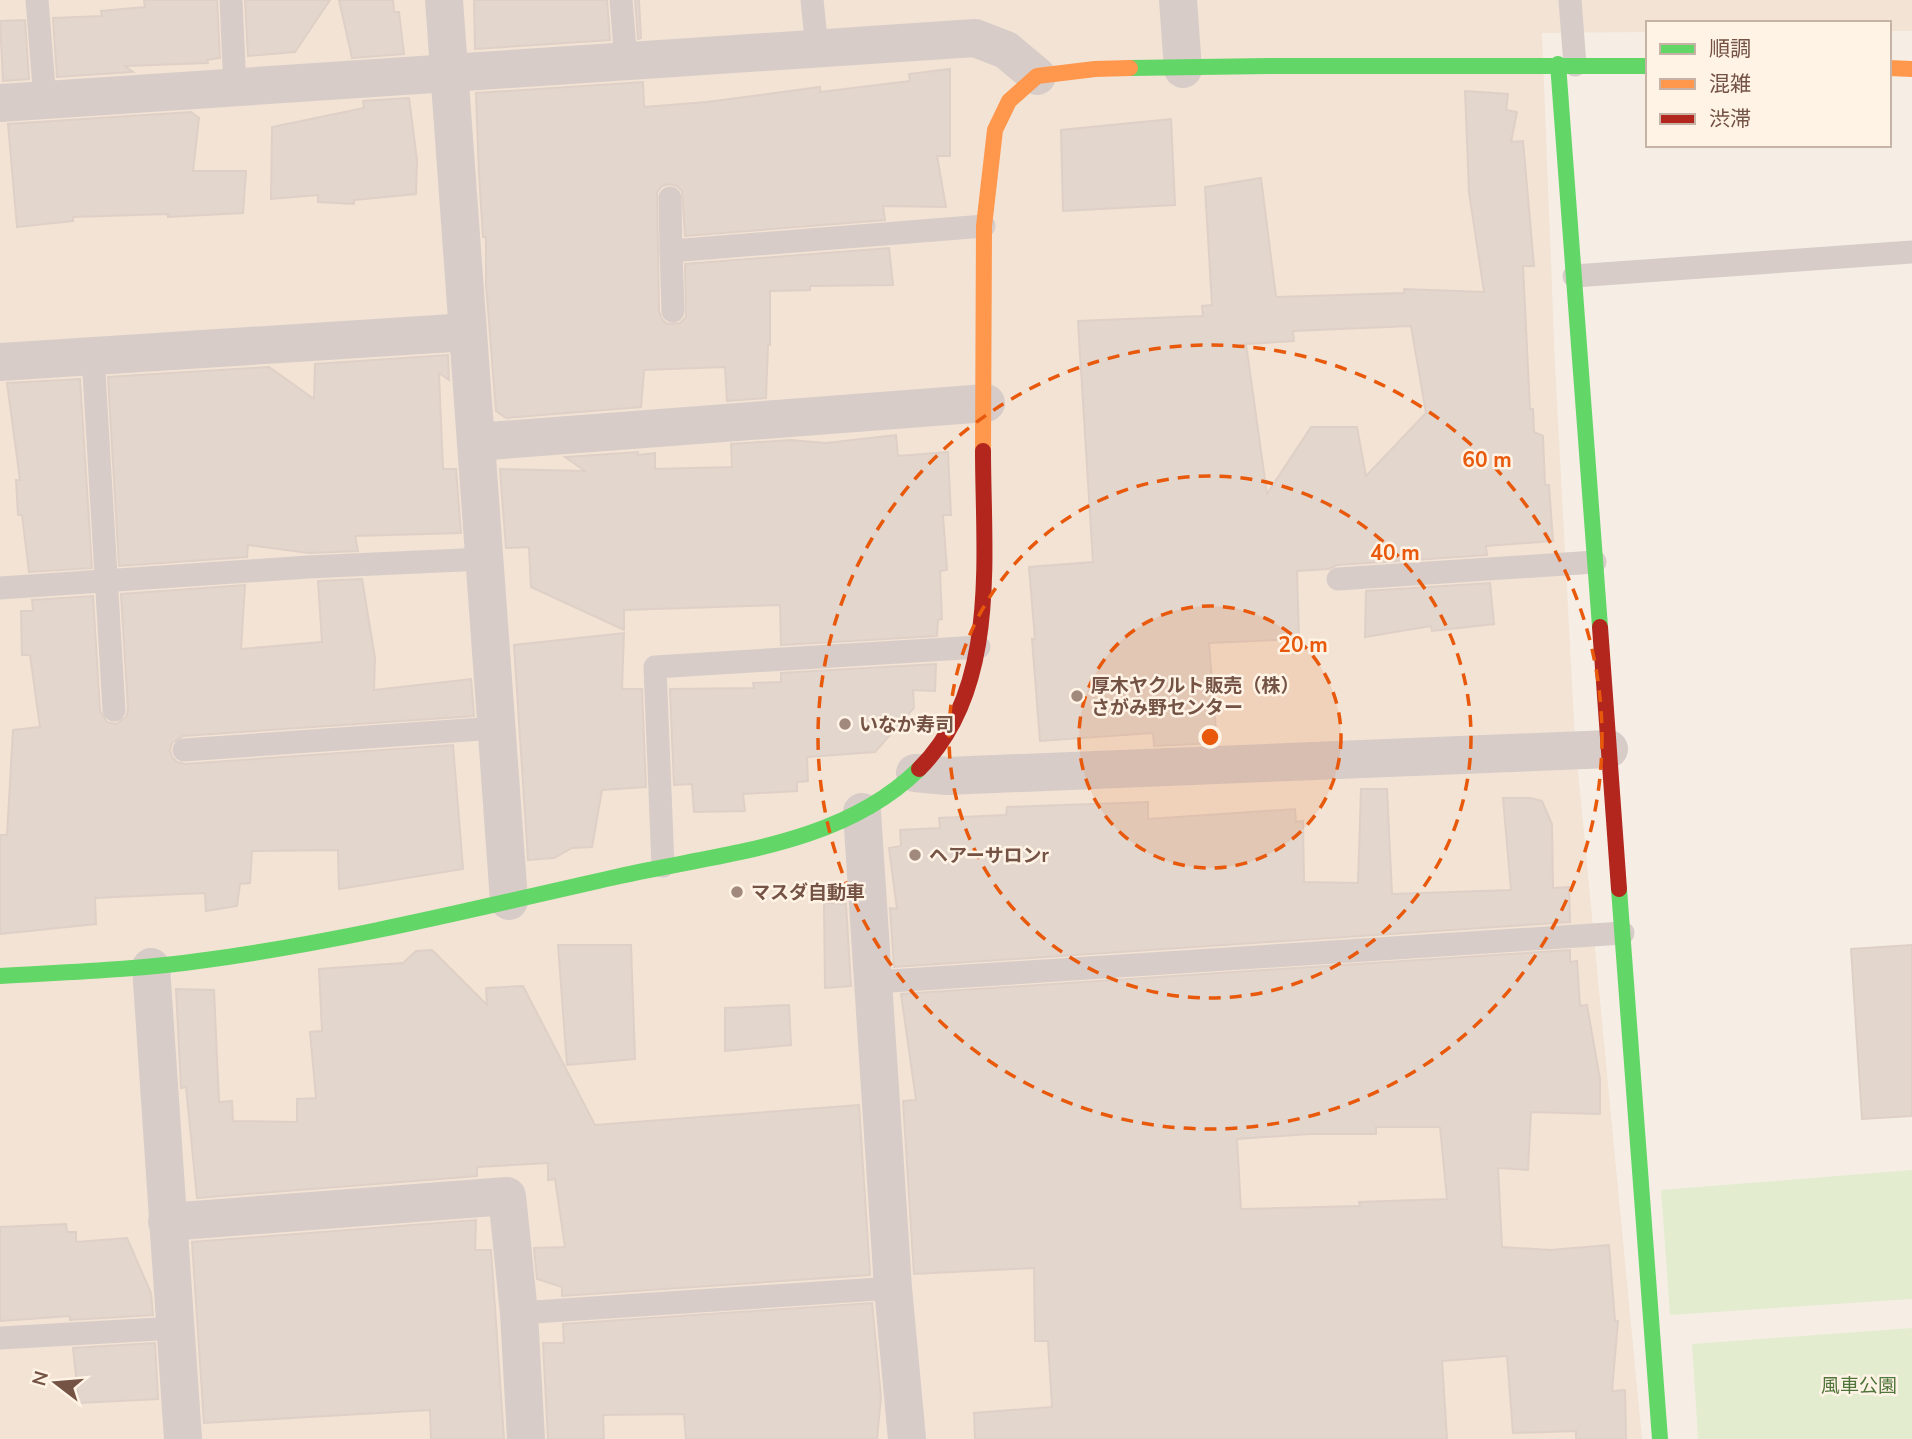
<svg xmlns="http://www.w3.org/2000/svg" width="1912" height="1439" font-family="'Nunito Sans','Noto Sans JP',sans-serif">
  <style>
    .residential { fill: #f2e3d4 }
    .green { fill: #e3eccf }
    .building { fill: #e3d6cd; stroke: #dfd0c7; stroke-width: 2; fill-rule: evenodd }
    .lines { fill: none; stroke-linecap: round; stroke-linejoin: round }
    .lane { stroke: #d7ccc8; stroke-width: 23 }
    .street { stroke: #d7ccc8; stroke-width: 38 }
    .fast { stroke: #63d668; stroke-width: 16 }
    .slow { stroke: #ff974d; stroke-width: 16 }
    .jam { stroke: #b3261e; stroke-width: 16 }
    .ring { fill: none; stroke: #e8590c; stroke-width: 3.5; stroke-dasharray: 12 9 }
    .poi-dot { fill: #a2897d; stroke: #fff3e6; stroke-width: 2.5 }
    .labels { text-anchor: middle; stroke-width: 5; stroke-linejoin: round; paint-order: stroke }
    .poi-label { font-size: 19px; font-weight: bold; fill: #745345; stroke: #fff3e6; text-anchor: start }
    .park-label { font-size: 19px; fill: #50753b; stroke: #fff3e6 }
    .centre { fill: #e8590c; stroke: #fff3e6; stroke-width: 3.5 }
    .ring-label { font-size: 21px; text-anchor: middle; font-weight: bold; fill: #e8590c; stroke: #fff3e6; stroke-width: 5; stroke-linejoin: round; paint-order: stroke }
  </style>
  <rect width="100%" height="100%" fill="#f6eee5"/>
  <path class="residential" d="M 0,0 L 1912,0 L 1912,31 L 1889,31 L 1889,23 L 1648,23 L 1648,32 L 1542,33 L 1555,364 L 1575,739 L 1642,1439 L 0,1439 Z"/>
  <g class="green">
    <path d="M 1912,1170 L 1912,1299 L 1670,1315 L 1661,1190 Z"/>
    <path d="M 1912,1328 L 1912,1439 L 1698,1439 L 1692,1344 Z"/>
  </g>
  <g class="building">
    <path d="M 144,0 L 217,0 L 220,58 L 207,60 L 208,63 L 125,66 L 133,72 L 57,77 L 53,18 L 102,16 L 101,11 L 145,7 Z"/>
    <path d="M 245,0 L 330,0 L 295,52 L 248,56 Z"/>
    <path d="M 339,0 L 393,0 L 394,12 L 399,12 L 404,54 L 352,58 Z"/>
    <path d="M 474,0 L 607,0 L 610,40 L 475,49 Z"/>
    <path d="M 635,0 L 639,0 L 641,38 L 638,39 Z"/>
    <path d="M 25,20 L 29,79 L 3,81 L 0,21 Z"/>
    <path d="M 950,69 L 950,156 L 937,156 L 946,207 L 883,206 L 885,220 L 685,236 L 682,191 L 677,186 L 669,184 L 662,186 L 657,192 L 659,311 L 662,319 L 667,324 L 680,323 L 686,317 L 685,264 L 889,248 L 893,285 L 810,286 L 810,290 L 770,291 L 770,345 L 768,345 L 766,398 L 727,401 L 725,367 L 644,370 L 641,407 L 506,418 L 496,411 L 486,284 L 486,237 L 483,237 L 479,174 L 476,93 L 643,82 L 644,107 L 707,102 L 820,87 L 820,92 L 910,81 L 909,74 Z"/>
    <path d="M 1465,91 L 1508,94 L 1506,110 L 1517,112 L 1511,142 L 1523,141 L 1534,266 L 1523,266 L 1530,409 L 1533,409 L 1534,432 L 1543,436 L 1545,485 L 1549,485 L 1553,541 L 1486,546 L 1487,555 L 1337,565 L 1329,569 L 1297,571 L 1299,639 L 1209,643 L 1217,743 L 1154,746 L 1153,733 L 1040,741 L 1032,639 L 1035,639 L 1029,567 L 1093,562 L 1078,321 L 1203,316 L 1202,306 L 1212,305 L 1205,187 L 1261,178 L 1276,297 L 1404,293 L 1404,289 L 1484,292 L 1469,192 ZM 1411,326 L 1426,413 L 1366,476 L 1357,427 L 1311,427 L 1267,494 L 1246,344 L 1294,341 L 1293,331 Z"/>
    <path d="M 409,98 L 417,160 L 416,194 L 354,200 L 354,204 L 318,202 L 318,195 L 271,199 L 272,127 L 364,108 L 363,101 Z"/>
    <path d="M 191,112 L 199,118 L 193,171 L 246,171 L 243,213 L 168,217 L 168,214 L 73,217 L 73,221 L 17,227 L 8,124 Z"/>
    <path d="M 1171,119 L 1175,205 L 1063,211 L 1061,130 Z"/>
    <path d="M 448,355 L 449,380 L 439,373 L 443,469 L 456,469 L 461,533 L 355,536 L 358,551 L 309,553 L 248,545 L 247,557 L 119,566 L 108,377 L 269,367 L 314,399 L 315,364 Z"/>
    <path d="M 80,379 L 92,568 L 29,572 L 22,515 L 18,515 L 16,480 L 20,480 L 7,383 Z"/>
    <path d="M 896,435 L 898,456 L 948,452 L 951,515 L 943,515 L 947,570 L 940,571 L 942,619 L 938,620 L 937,636 L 781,645 L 780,605 L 624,610 L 624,630 L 531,587 L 529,547 L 506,548 L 500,469 L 585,471 L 565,457 L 638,452 L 637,455 L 655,453 L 655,469 L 732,467 L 731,444 L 790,440 L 826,443 Z"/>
    <path d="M 362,579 L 375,658 L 374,690 L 471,679 L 474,716 L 183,736 L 172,743 L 170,750 L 172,757 L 177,762 L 185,764 L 453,745 L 463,869 L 339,889 L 338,850 L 252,851 L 250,883 L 240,884 L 237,906 L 206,911 L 205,893 L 95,898 L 96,924 L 0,934 L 0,835 L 7,835 L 13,730 L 40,727 L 30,655 L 22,655 L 21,611 L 33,611 L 32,600 L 93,596 L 100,711 L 107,722 L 116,724 L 126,717 L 128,709 L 121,594 L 245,585 L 241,649 L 322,642 L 318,581 Z"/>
    <path d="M 1490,583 L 1494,624 L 1432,631 L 1431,626 L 1365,637 L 1366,591 Z"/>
    <path d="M 624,633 L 622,689 L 642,689 L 646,787 L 602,790 L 592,847 L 572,848 L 554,858 L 528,860 L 514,645 Z"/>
    <path d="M 936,664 L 935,691 L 913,690 L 914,708 L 875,752 L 807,757 L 808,781 L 797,782 L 797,791 L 743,794 L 745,811 L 694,812 L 692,784 L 674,785 L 670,689 L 754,688 L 753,683 L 781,682 L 781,673 Z"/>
    <path d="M 1361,789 L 1387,789 L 1392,894 L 1511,890 L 1503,798 L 1530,798 L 1542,801 L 1552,824 L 1553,888 L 1569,887 L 1570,922 L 894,967 L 890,908 L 897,909 L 889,848 L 901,846 L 900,830 L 940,828 L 939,818 L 1006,815 L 1007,807 L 1148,802 L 1148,819 L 1295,809 L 1296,822 L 1303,821 L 1304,882 L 1358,883 Z"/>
    <path d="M 824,903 L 846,904 L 851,986 L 825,988 Z"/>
    <path d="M 558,945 L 631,945 L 635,1059 L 567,1065 Z"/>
    <path d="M 1912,945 L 1912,1116 L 1862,1119 L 1851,949 Z"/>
    <path d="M 432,950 L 487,1005 L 486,988 L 523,986 L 595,1125 L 859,1105 L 870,1275 L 562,1296 L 562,1287 L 537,1279 L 534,1248 L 565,1247 L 555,1179 L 548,1180 L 548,1163 L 477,1167 L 477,1176 L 197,1198 L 186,1087 L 181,1088 L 176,989 L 214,990 L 219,1102 L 232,1101 L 233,1121 L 297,1122 L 297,1099 L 316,1098 L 310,1032 L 322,1031 L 319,969 L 403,963 L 416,951 Z"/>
    <path d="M 1570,950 L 1570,962 L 1577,961 L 1580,1006 L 1587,1005 L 1600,1079 L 1600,1114 L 1531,1112 L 1528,1170 L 1498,1168 L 1502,1247 L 1550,1250 L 1609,1245 L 1615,1321 L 1618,1321 L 1612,1391 L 1625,1390 L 1626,1439 L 1576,1439 L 1576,1431 L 1513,1433 L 1507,1356 L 1442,1361 L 1447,1439 L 975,1439 L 974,1413 L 1052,1407 L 1048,1341 L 1035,1341 L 1034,1268 L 914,1274 L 903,1101 L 916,1100 L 901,994 ZM 1376,1127 L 1440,1127 L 1447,1199 L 1359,1202 L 1360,1206 L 1241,1209 L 1237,1139 L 1310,1134 L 1376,1134 Z"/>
    <path d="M 789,1005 L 791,1045 L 725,1051 L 725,1008 Z"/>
    <path d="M 476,1220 L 475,1250 L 491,1250 L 504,1439 L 431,1439 L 430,1410 L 204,1423 L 192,1242 Z"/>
    <path d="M 66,1224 L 67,1232 L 76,1232 L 76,1242 L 127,1238 L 151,1293 L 153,1315 L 70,1320 L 70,1316 L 0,1321 L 0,1227 Z"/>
    <path d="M 872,1303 L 881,1397 L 877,1439 L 686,1439 L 684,1414 L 603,1415 L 604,1439 L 548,1439 L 543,1343 L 564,1343 L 563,1324 Z"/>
    <path d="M 155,1343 L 158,1399 L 79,1403 L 73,1348 Z"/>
  </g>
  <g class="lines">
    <g class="lane">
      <path d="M 37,0 L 45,100"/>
      <path d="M 231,0 L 235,88"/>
      <path d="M 621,0 L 626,61"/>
      <path d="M 812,0 L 817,48"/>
      <path d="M 1570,0 L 1575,65"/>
      <path d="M 670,198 L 671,251"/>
      <path d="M 1574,276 L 1912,252"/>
      <path d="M 673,311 L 671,251 L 984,226"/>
      <path d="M 93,356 L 114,710"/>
      <path d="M 1338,579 L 1595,562"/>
      <path d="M 0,588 L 308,567 L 484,559"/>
      <path d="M 184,750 L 496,728"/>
      <path d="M 663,866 L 655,667 L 979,647"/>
      <path d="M 875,982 L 1623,933"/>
      <path d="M 519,1313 L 893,1288"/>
      <path d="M 0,1338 L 176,1328"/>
    </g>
    <g class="street">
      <path d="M 444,0 L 509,901"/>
      <path d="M 1178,0 L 1183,69"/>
      <path d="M 0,103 L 975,38 L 1006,50 L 1037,76"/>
      <path d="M 0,362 L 468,332"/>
      <path d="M 476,442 L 986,403"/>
      <path d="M 915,773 L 947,776 L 1609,749"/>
      <path d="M 862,812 L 893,1288 L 907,1439"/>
      <path d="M 151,967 L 183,1439"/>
      <path d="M 167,1222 L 507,1196 L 519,1313 L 526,1439"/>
    </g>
    <g class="fast">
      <path d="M 1558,64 L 1600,627"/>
      <path d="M 1130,68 L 1269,66 L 1648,66"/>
      <path d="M 1619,889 L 1660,1439"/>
      <path d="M 0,976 C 69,972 137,970 206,960 C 346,941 482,907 620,876 C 722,853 841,846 919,769"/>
    </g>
    <g class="slow">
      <path d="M 1889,68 L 1912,69"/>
      <path d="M 983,451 L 984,226 L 995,130 L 1009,101 L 1037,76 L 1095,69 L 1130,68"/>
    </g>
    <g class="jam">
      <path d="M 1600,627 L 1619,889"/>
      <path d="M 919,769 C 1000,689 983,555 983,451"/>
    </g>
  </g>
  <circle cx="1210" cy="737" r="131" fill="#e8590c" fill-opacity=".12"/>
  <g class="ring">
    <circle cx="1210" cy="737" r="131"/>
    <circle cx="1210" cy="737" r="261"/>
    <circle cx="1210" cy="737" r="392"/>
  </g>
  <g class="poi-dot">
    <circle cx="1077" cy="696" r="7"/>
    <circle cx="845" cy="724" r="7"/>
    <circle cx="915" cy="855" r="7"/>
    <circle cx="737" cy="892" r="7"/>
  </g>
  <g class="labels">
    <g class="poi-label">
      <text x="1091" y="692">厚木ヤクルト販売（株）<tspan x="1091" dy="22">さがみ野センター</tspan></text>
      <text x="859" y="731">いなか寿司</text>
      <text x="929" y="862">ヘアーサロンr</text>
      <text x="751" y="899">マスダ自動車</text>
    </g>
    <g class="park-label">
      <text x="1859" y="1392">風車公園</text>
    </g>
  </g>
  <circle cx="1210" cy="737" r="10" class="centre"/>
  <g class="ring-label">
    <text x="1487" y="467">60 m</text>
    <text x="1395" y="560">40 m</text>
    <text x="1303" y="652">20 m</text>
  </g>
  <rect x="1646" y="21" width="245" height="126" fill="#fff3e6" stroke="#c7b3a6" stroke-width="2"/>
  <rect x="1660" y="44" width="35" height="10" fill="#63d668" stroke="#c7b3a6" stroke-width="2"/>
  <text x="1709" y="56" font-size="21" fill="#745345">順調</text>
  <rect x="1660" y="79" width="35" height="10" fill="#ff974d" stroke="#c7b3a6" stroke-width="2"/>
  <text x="1709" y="91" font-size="21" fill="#745345">混雑</text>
  <rect x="1660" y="114" width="35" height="10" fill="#b3261e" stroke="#c7b3a6" stroke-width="2"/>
  <text x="1709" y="126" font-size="21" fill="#745345">渋滞</text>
  <g transform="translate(56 1383) rotate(286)" stroke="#fff3e6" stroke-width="5" paint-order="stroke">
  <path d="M0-5L12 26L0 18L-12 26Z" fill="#745345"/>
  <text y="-10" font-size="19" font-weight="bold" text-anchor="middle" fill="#745345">N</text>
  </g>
</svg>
